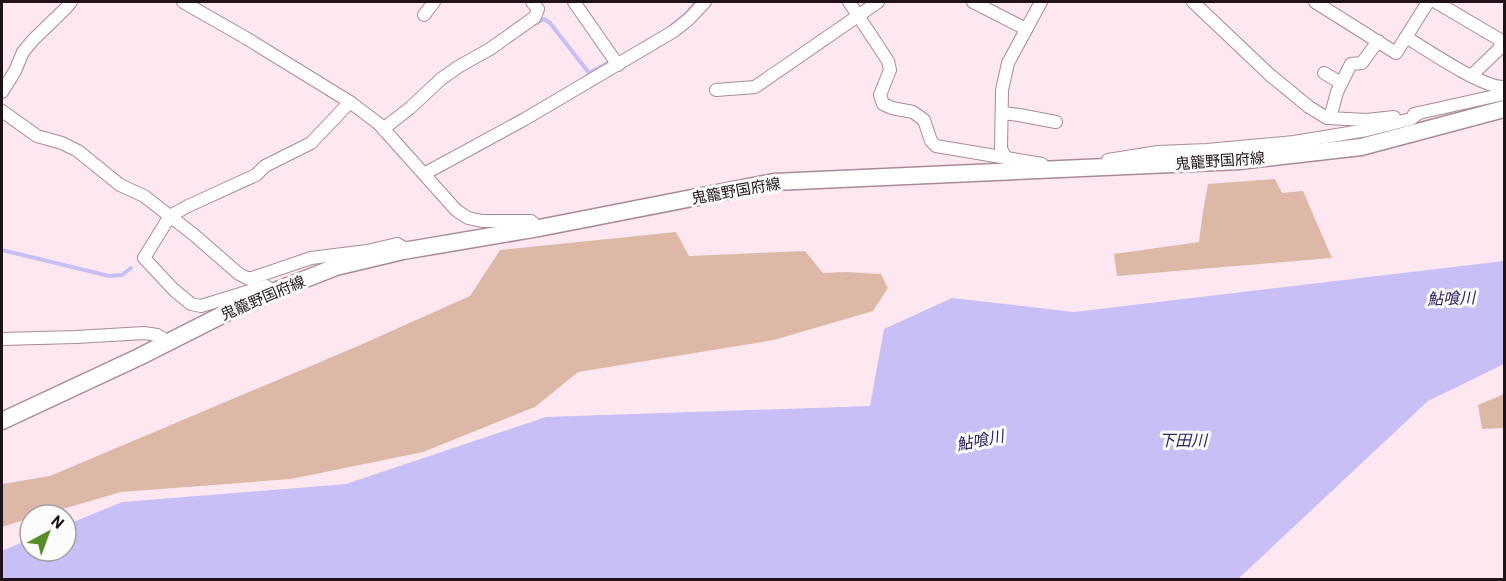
<svg xmlns="http://www.w3.org/2000/svg" width="1506" height="581" font-family="Barlow,'Noto Sans JP',sans-serif">
  <style>
    .green { fill: #ddb8a6 }
    .water { fill: #c7bff5 }
    .lines { fill: none; stroke-linecap: round; stroke-linejoin: round }
    .stream { stroke: #c7bff5; stroke-width: 4 }
    .minor-casing { stroke: #a98998; stroke-width: 14 }
    .major-casing { stroke: #a98998; stroke-width: 19 }
    .minor { stroke: #fff; stroke-width: 12 }
    .major { stroke: #fff; stroke-width: 16 }
    .labels { text-anchor: middle; stroke-width: 6; stroke-linejoin: round; paint-order: stroke }
    .street-label { font-size: 15px; fill: #1f1319; stroke: #fcfcfc }
    .water-label { font-size: 16px; font-style: italic; fill: #32225f; stroke: #fcfcfc }
  </style>
  <rect width="100%" height="100%" fill="#fde8f2"/>
  <g class="green">
    <path d="M 1275,179 L 1282,193 L 1303,191 L 1332,258 L 1117,276 L 1114,254 L 1199,242 L 1203,211 L 1208,184 Z"/>
    <path d="M 676,232 L 689,256 L 805,251 L 823,273 L 846,272 L 881,274 L 888,288 L 873,311 L 774,340 L 578,372 L 535,407 L 423,452 L 291,479 L 121,492 L 42,515 L 30,515 L 30,518 L 2,527 L 2,484 L 50,476 L 358,346 L 470,296 L 500,250 Z"/>
    <path d="M 1504,394 L 1504,428 L 1482,429 L 1478,405 Z"/>
  </g>
  <path class="water" d="M 1504,261 L 1504,364 L 1428,401 L 1238,579 L 2,579 L 2,551 L 30,539 L 30,551 L 66,551 L 66,525 L 122,502 L 346,484 L 546,417 L 870,406 L 884,329 L 952,298 L 1074,312 Z"/>
  <g class="lines">
    <g class="stream">
      <path d="M 535,24 L 544,19 L 550,23 L 589,73 L 608,63"/>
      <path d="M 671,26 L 686,14 L 696,2"/>
      <path d="M 2,250 L 109,276 L 122,275 L 131,268"/>
    </g>
    <g class="minor-casing">
      <g id="minor">
        <path d="M 183,2 L 246,38 L 350,102 L 379,124 L 456,210 L 468,218 L 482,221 L 531,221 L 539,228"/>
        <path d="M 574,2 L 618,65"/>
        <path d="M 849,2 L 888,61 L 890,70 L 880,95 L 883,104 L 892,108 L 913,112 L 924,120 L 931,141 L 936,146 L 1042,164"/>
        <path d="M 973,2 L 1026,29"/>
        <path d="M 1193,2 L 1270,75 L 1309,107 L 1327,118 L 1367,120 L 1394,117"/>
        <path d="M 1315,2 L 1396,53 L 1428,2"/>
        <path d="M 1436,2 L 1502,41 L 1499,49 L 1471,76"/>
        <path d="M 424,15 L 434,2"/>
        <path d="M 1406,37 C 1427,50 1483,88 1504,87"/>
        <path d="M 1324,73 L 1341,83"/>
        <path d="M 716,90 L 755,87 L 878,2"/>
        <path d="M 2,92 L 15,71 L 23,52 L 33,40 L 66,8 L 71,2"/>
        <path d="M 2,111 L 37,136 L 62,143 L 78,151 L 120,185 L 144,196 L 193,234 L 239,274 L 249,279 L 311,258 L 367,251 L 397,244 L 408,250"/>
        <path d="M 1003,113 L 1019,115 L 1056,122"/>
        <path d="M 1414,114 L 1504,94"/>
        <path d="M 1330,118 L 1337,92 L 1351,64 L 1362,63 L 1378,41"/>
        <path d="M 383,129 L 410,108 L 441,79 L 458,67 L 490,49 L 535,17 L 538,9 L 532,2"/>
        <path d="M 1006,158 L 1001,149 L 1002,90 L 1008,63 L 1041,2"/>
        <path d="M 1108,160 L 1158,152 L 1207,150 L 1294,142 L 1367,130 L 1411,119 L 1419,113"/>
        <path d="M 424,174 L 525,119 L 674,31 L 689,19 L 705,2"/>
        <path d="M 274,292 L 266,286 L 201,306 L 191,304 L 174,290 L 144,258 L 170,216 L 188,206 L 256,175 L 265,166 L 311,143 L 350,102"/>
        <path d="M 2,339 L 76,337 L 144,333 L 157,335 L 169,342"/>
      </g>
    </g>
    <g class="major-casing">
      <path id="major" d="M 2,421 L 139,357 L 226,313 L 280,289 L 336,267 L 403,251 L 539,228 L 774,182 L 1239,161 L 1361,147 L 1504,109"/>
    </g>
    <use href="#minor" class="minor"/>
    <use href="#major" class="major"/>
  </g>
  <g class="labels">
    <g class="street-label">
      <text transform="translate(1220 161) rotate(-4)" y="5">鬼籠野国府線</text>
      <text transform="translate(736 191) rotate(-10)" y="5">鬼籠野国府線</text>
      <text transform="translate(263 298) rotate(-23)" y="5">鬼籠野国府線</text>
    </g>
    <g class="water-label">
      <text transform="translate(1451 298) rotate(-2)" y="6">鮎喰川</text>
      <text transform="translate(980 440) rotate(-11)" y="6">鮎喰川</text>
      <text x="1183" y="446">下田川</text>
    </g>
  </g>
  <rect width="1506" height="581" fill="none" stroke="#1f1319" stroke-width="6"/>
  <g transform="translate(48 533) rotate(41)"><circle r="28" fill="#fcfcfc" stroke="#a49fa1" stroke-width="1.5"/>
  <path d="M0-4.5L10 22L0 15L-10 22Z" fill="#588d26"/>
  <text y="-9" font-size="16" font-weight="bold" text-anchor="middle" fill="#1f1319">N</text>
  </g>
</svg>
